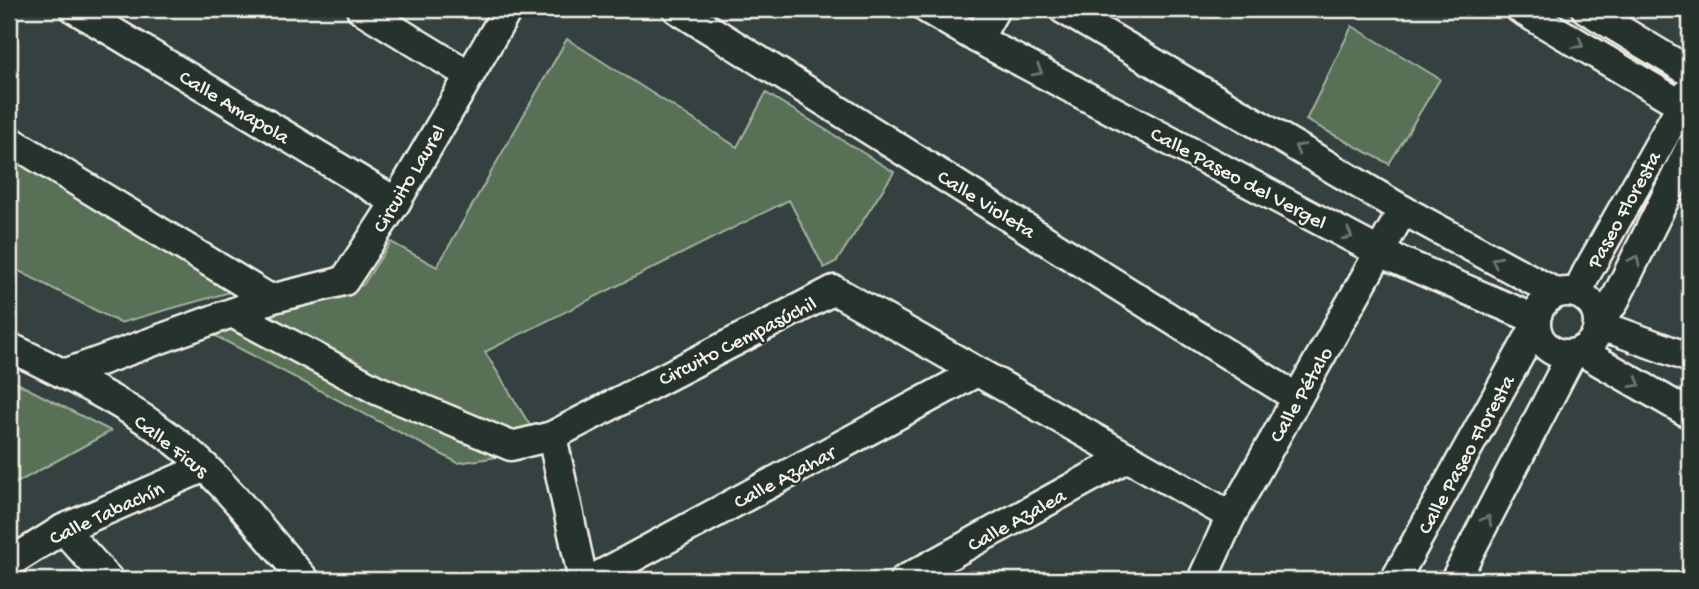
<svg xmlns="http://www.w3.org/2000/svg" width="1699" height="589" font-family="'Gochi Hand',sans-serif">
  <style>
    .green { fill: #587157; stroke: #a6b1a0; stroke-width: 2 }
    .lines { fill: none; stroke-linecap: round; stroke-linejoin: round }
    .minor-casing { stroke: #f4f1e8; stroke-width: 33 }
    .minor { stroke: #26332d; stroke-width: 28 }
    .oneway { stroke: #6e766e }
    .labels { text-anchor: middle; stroke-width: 5; stroke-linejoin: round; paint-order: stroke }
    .street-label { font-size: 21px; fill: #f4f1e8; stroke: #26332d }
  </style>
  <rect width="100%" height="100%" fill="#344140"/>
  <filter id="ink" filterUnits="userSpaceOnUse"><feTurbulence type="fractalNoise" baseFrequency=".0143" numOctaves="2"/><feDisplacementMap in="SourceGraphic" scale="14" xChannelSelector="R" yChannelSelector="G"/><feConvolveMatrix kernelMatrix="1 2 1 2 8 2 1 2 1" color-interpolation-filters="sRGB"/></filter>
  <g filter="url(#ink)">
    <g class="green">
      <path d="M 1352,26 L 1440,79 L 1389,164 L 1306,120 Z"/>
      <path d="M 567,39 L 737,147 L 766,93 L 894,172 L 837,261 L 824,268 L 789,200 L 485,352 L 545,450 L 458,463 L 208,332 L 363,285 L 391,242 L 437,267 Z"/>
      <path d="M 9,155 L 234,291 L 120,323 L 9,266 Z"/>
      <path d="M 9,379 L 111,431 L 9,487 Z"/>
    </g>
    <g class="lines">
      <g class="minor-casing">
        <g id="minor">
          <path d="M 75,9 L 396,202"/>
          <path d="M 361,9 L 469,75"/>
          <path d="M 677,9 L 1297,398"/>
          <path d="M 927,9 L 978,39 L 1381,253 L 1535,319"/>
          <path d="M 1063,9 L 1403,210 L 1556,293"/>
          <path d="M 1520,9 L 1682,105"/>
          <path d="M 1586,9 L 1690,72"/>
          <path d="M 978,39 L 995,9"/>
          <path d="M 9,140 L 270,299"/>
          <circle cx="1567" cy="323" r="31"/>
          <path d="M 1578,293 L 1586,274 L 1690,90"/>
          <path d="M 232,313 L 377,390 L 511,446 L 552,436 L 834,290 L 1231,516"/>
          <path d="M 1599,317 L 1613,304 L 1690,148"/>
          <path d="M 1598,327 L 1619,332 L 1690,358"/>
          <path d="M 9,347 C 75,379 152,415 205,467 C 241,502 272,543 305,580"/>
          <path d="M 1581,351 L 1690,414"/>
          <path d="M 64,374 L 270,299 L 344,281 L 396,202 L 508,9"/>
          <path d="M 552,436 L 583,580"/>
          <path d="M 63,529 L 109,580"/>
          <path d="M 9,563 L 63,529 L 205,467"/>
          <path d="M 591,580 L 977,372"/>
          <path d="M 904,580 L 1128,457"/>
          <path d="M 1202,580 L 1231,516 L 1403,210"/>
          <path d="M 1395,580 L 1535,327"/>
          <path d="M 1455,580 L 1572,354"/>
        </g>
      </g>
      <use href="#minor" class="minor"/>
    </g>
    <defs><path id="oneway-chevron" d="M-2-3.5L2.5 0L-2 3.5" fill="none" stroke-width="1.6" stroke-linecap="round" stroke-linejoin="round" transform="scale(1.75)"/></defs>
    <g class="oneway">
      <use href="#oneway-chevron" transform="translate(1579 44) rotate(31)"/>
      <use href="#oneway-chevron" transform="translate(1038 71) rotate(28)"/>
      <use href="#oneway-chevron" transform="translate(1299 148) rotate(-149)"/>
      <use href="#oneway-chevron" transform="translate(1348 235) rotate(28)"/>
      <use href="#oneway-chevron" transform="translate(1635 260) rotate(-64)"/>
      <use href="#oneway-chevron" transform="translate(1496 261) rotate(-152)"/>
      <use href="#oneway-chevron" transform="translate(1636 383) rotate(30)"/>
      <use href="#oneway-chevron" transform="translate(1487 520) rotate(-63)"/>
    </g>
  </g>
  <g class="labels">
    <g class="street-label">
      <text transform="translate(235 106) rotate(31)" y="7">Calle Amapola</text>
      <text transform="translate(1239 177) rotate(28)" y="7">Calle Paseo del Vergel</text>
      <text transform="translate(408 178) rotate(-59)" y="7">Circuito Laurel</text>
      <text transform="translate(987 203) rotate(32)" y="7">Calle Violeta</text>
      <text transform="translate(1623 209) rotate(-61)" y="7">Paseo Floresta</text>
      <text transform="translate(737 340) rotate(-27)" y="7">Circuito Cempasúchil</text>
      <text transform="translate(1300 394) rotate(-60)" y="7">Calle Pétalo</text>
      <text transform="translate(172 445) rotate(38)" y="7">Calle Ficus</text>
      <text transform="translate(1465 454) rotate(-61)" y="7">Calle Paseo Floresta</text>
      <text transform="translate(784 476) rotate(-28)" y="7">Calle Azahar</text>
      <text transform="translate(106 512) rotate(-25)" y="7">Calle Tabachín</text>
      <text transform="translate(1016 519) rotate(-29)" y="7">Calle Azalea</text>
    </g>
  </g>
  <rect width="1699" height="589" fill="none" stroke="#26332d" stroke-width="35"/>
  <rect x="18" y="18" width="1664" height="554" fill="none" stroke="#f4f1e8" stroke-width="2.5" filter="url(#ink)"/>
</svg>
